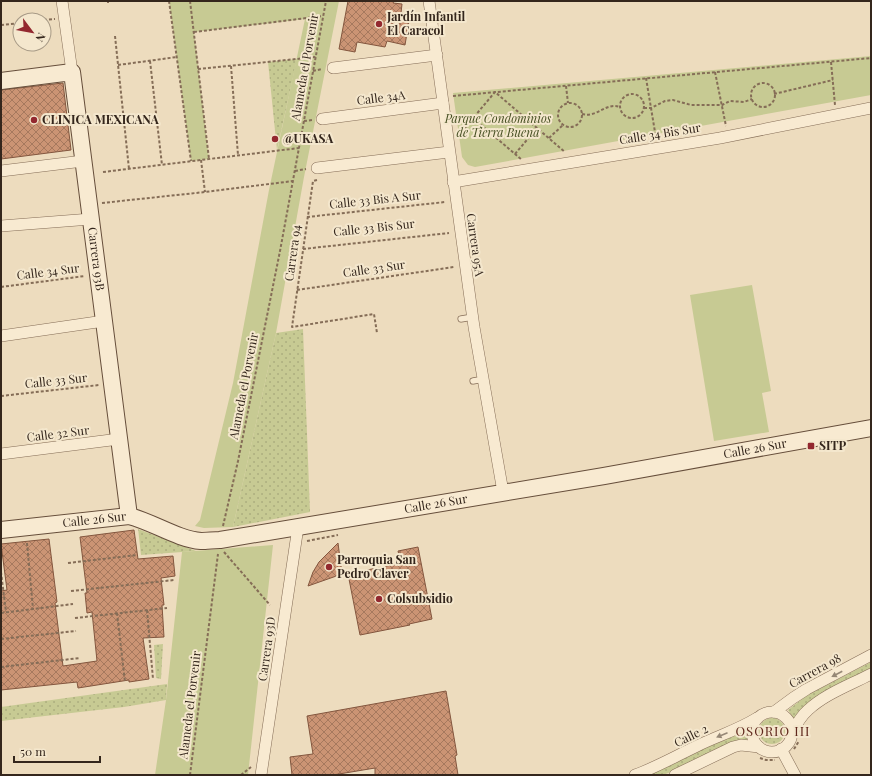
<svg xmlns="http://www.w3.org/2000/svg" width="872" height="776" font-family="'Playfair Display',serif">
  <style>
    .grass { fill: url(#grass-dots) }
    .park { fill: #c7ca93 }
    .building { fill: url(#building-cross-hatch); stroke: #83563e }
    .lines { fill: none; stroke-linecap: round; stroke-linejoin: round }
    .lane-casing { stroke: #856d57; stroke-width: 7 }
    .street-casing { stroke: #856d57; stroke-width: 12 }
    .secondary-casing { stroke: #664e3b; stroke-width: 18 }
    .path { stroke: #856d57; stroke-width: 2; stroke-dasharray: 3 2; stroke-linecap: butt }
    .lane { stroke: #f8ead1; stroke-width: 5.5 }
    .street { stroke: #f8ead1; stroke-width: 11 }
    .secondary { stroke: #f8ead1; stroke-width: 16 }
    .oneway { fill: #968876 }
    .poi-dot { fill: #93282f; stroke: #f4e7cd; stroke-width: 1.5 }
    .labels { text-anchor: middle; stroke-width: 4; stroke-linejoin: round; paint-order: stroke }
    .poi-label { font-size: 12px; font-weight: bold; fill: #34261c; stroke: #f4e7cd; text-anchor: start }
    .street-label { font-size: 12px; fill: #34261c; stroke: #f4e7cd }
    .park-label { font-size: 12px; font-style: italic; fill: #475023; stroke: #f4e7cd }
    .neighbourhood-label { font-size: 13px; letter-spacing: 1px; fill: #60271c; stroke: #f4e7cd }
  </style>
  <defs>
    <pattern id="grass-dots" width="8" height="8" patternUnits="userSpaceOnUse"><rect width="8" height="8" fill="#c7ca93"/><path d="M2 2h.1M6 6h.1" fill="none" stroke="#acad7e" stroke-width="1.8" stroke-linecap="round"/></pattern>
    <pattern id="building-cross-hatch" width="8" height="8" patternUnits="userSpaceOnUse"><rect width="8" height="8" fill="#cb9474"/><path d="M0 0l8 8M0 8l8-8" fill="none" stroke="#a6795e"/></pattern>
  </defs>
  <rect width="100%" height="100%" fill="#eddcbe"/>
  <g class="grass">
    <path d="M 297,59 L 277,150 L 268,62 Z"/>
    <path d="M 303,329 L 310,512 L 233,527 L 276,333 Z"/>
    <path d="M 138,528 L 138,529 L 196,551 L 141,555 Z"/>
    <path d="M 163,644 L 161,679 L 156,678 L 154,645 Z"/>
    <path d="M 871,662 L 871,669 L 794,719 L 788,710 L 806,696 Z"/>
    <path d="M 167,684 L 166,700 L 124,707 L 1,721 L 1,707 Z"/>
    <circle cx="772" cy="731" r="13"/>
    <path d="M 745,731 L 749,742 L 733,744 L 712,751 L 673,771 L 663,775 L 646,775 L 726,738 Z"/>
  </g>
  <g class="park">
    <path d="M 169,1 L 339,1 L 304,177 L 276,333 L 233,527 L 204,528 L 195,526 L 200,520 L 233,383 L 269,190 L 305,19 L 194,32 L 209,159 L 191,161 Z"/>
    <path d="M 871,56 L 871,95 L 475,167 L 468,165 L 462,157 L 453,93 Z"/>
    <path d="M 752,285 L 771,391 L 762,393 L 769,432 L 714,441 L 690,295 Z"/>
    <path d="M 273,545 L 248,775 L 155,775 L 166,700 L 182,552 Z"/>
  </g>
  <g class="building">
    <path d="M 348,1 L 394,1 L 393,3 L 402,4 L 401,13 L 410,15 L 405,45 L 387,41 L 385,47 L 357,42 L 355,52 L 339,49 Z"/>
    <path d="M 63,83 L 71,150 L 1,159 L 1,90 Z"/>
    <path d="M 134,530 L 138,559 L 173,556 L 175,576 L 161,578 L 164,605 L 162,605 L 164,637 L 143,638 L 149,679 L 129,682 L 129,680 L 78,688 L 77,682 L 1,690 L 1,591 L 7,590 L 1,544 L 49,539 L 57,602 L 55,603 L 63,666 L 97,661 L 92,612 L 87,613 L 85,593 L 87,593 L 80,537 Z"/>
    <path d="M 338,543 L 342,574 L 308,586 L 313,572 L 319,562 Z"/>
    <path d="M 418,547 L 432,619 L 409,624 L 410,625 L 360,635 L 348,574 L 401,563 L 398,551 Z"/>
    <path d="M 446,691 L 457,755 L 455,756 L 458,775 L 375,775 L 375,768 L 333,775 L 292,775 L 290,757 L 313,754 L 307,716 Z"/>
  </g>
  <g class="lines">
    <g class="lane-casing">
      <g id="lane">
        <path d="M 461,319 L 473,317"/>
        <path d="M 473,381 L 484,379"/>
      </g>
    </g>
    <g class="street-casing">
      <g id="street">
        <path d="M 62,1 L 72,72"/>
        <path d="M 429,1 L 474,327 L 503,492"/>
        <path d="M 333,68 L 437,55"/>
        <path d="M 322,119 L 443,103"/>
        <path d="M 317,168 L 449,152"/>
        <path d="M 1,171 L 83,161"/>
        <path d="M 453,182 L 720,138 L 871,108"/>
        <path d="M 1,226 L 91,219"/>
        <path d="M 1,336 L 104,321"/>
        <path d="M 1,454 L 119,439"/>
        <path d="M 774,712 L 793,698 L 807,689 L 871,655"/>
        <circle cx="772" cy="732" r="20"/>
        <path d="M 792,733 C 796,725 801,716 808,710 C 825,694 850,685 871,674"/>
        <path d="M 781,749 L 795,775"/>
        <path d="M 261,775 L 298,527"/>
        <path d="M 635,775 C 657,767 676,756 697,746 C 717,736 738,730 757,718"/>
        <path d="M 675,775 L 733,747 L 741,745 L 759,747"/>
      </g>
    </g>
    <g class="secondary-casing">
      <g id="secondary">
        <path id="s1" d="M 1,81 L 72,72 L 129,516"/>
        <path id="s2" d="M 1,530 L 129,516 C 153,522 177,539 201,541 C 207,541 214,540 220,540 L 604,476 L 871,428"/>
      </g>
    </g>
    <g class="path">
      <path d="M 108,1 L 108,3"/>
      <path d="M 169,1 L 191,161"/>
      <path d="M 190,1 L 209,159"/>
      <path d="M 44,20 L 55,19"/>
      <path d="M 1,25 L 20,23"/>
      <path d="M 194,32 L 323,16"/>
      <path d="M 115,36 L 129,169"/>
      <path d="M 150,61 L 162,165"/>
      <path d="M 831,62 L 835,105"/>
      <path d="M 118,65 L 177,57"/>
      <path d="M 231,66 L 238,155"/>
      <path d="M 198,69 L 316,57"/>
      <path d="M 313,71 L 322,69"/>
      <path d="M 715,72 L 726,126"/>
      <path d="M 646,78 L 656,138"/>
      <circle cx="763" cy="95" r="12"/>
      <path d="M 566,86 L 568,103"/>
      <path d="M 774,94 L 833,80"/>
      <circle cx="632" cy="106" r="12"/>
      <path d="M 453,96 L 871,58"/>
      <circle cx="570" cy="115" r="12"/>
      <path d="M 644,108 L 651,108 L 665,101 L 673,100 L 691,105 L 722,105 L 730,101 L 744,102 L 752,99"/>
      <path d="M 582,114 C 598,118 605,102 620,107"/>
      <path d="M 473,118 L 522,160"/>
      <path d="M 304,121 L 313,120"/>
      <path d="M 458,136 L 495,92 L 565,152"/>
      <path d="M 549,138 L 563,125"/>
      <path d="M 515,154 L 537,128"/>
      <path d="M 201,160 L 205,192"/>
      <path d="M 295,171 L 306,169"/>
      <path d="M 103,172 L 299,148"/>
      <path d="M 317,180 L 313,181 L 292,327 L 374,314 L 377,333"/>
      <path d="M 102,203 L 205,192 L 293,181"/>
      <path d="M 307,217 L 445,202"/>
      <path d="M 303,249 L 449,233"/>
      <path d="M 1,287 L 85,276"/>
      <path d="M 297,290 L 454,267"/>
      <path d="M 1,396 L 99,385"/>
      <path d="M 223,526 L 238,461 L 280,251 L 326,1"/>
      <path d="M 307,541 L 338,535"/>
      <path d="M 27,543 L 33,609"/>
      <path d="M 224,552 L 270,605"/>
      <path d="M 68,563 L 137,555"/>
      <path d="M 1,572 L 6,612"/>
      <path d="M 71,591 L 174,580"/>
      <path d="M 147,610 L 153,679"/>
      <path d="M 1,613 L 73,604"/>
      <path d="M 117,613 L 125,682"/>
      <path d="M 75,618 L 167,608"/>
      <path d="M 1,639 L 76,631"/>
      <path d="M 1,667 L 80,658"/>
      <path d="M 794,749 L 799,741"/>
      <path d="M 760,758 L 766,760 L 775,760"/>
      <path d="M 190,775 L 218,554"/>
      <path d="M 241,775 L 251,767"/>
    </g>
    <use href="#lane" class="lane"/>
    <use href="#street" class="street"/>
    <use href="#secondary" class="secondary"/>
  </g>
  <defs><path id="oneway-solid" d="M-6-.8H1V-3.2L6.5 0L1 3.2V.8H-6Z"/></defs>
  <g class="oneway">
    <use href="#oneway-solid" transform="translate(837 674) rotate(152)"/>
    <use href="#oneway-solid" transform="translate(722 735) rotate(157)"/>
  </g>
  <g class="poi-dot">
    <circle cx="379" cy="24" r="4"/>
    <circle cx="34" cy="120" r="4"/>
    <circle cx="275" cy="139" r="4"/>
    <rect x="807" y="442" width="8" height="8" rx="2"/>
    <circle cx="329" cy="567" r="4"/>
    <circle cx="379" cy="599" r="4"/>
  </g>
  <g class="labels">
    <g class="poi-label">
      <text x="387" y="21">Jardín Infantil<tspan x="387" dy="14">El Caracol</tspan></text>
      <text x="42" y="124">CLINICA MEXICANA</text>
      <text x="283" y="143">@UKASA</text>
      <text x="819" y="450">SITP</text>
      <text x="337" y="564">Parroquia San<tspan x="337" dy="14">Pedro Claver</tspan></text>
      <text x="387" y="603">Colsubsidio</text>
    </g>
    <g class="street-label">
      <text transform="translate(305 67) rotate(-80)" y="4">Alameda el Porvenir</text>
      <text transform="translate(381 98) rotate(-7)" y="4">Calle 34A</text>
      <text transform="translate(660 134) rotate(-9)" y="4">Calle 34 Bis Sur</text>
      <text transform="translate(375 200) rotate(-6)" y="4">Calle 33 Bis A Sur</text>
      <text transform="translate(374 228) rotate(-6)" y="4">Calle 33 Bis Sur</text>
      <text transform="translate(475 245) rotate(82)" y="4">Carrera 95A</text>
      <text transform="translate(293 253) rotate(-82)" y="4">Carrera 94</text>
      <text dy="4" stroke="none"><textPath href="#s1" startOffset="260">Carrera 93B</textPath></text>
      <text transform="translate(374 269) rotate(-8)" y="4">Calle 33 Sur</text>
      <text transform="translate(48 272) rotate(-7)" y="4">Calle 34 Sur</text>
      <text transform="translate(56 381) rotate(-6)" y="4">Calle 33 Sur</text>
      <text transform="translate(244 386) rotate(-79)" y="4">Alameda el Porvenir</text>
      <text transform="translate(58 434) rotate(-7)" y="4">Calle 32 Sur</text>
      <text dy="4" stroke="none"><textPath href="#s2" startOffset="767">Calle 26 Sur</textPath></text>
      <text dy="4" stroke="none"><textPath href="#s2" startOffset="443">Calle 26 Sur</textPath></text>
      <text dy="4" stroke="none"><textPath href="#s2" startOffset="94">Calle 26 Sur</textPath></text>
      <text transform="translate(267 649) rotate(-82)" y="4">Carrera 93D</text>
      <text transform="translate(815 671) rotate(-29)" y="4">Carrera 98</text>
      <text transform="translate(190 705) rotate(-83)" y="4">Alameda el Porvenir</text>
      <text transform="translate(691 736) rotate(-26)" y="4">Calle 2</text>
    </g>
    <g class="park-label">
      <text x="498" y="123">Parque Condominios<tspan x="498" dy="14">de Tierra Buena</tspan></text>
    </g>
    <g class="neighbourhood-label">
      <text x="773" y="736">OSORIO III</text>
    </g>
  </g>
  <rect width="872" height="776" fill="none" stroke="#34261c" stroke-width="4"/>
  <g transform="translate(32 32) rotate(122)"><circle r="19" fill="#f4e7cd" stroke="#a79a86"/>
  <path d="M0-3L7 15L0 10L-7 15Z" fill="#93282f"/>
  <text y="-6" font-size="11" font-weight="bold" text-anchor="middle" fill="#34261c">N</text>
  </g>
  <path d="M14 756v6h86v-6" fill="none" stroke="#34261c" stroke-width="2"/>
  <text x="20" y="756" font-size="12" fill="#34261c" stroke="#f4e7cd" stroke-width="3" paint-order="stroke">50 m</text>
</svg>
